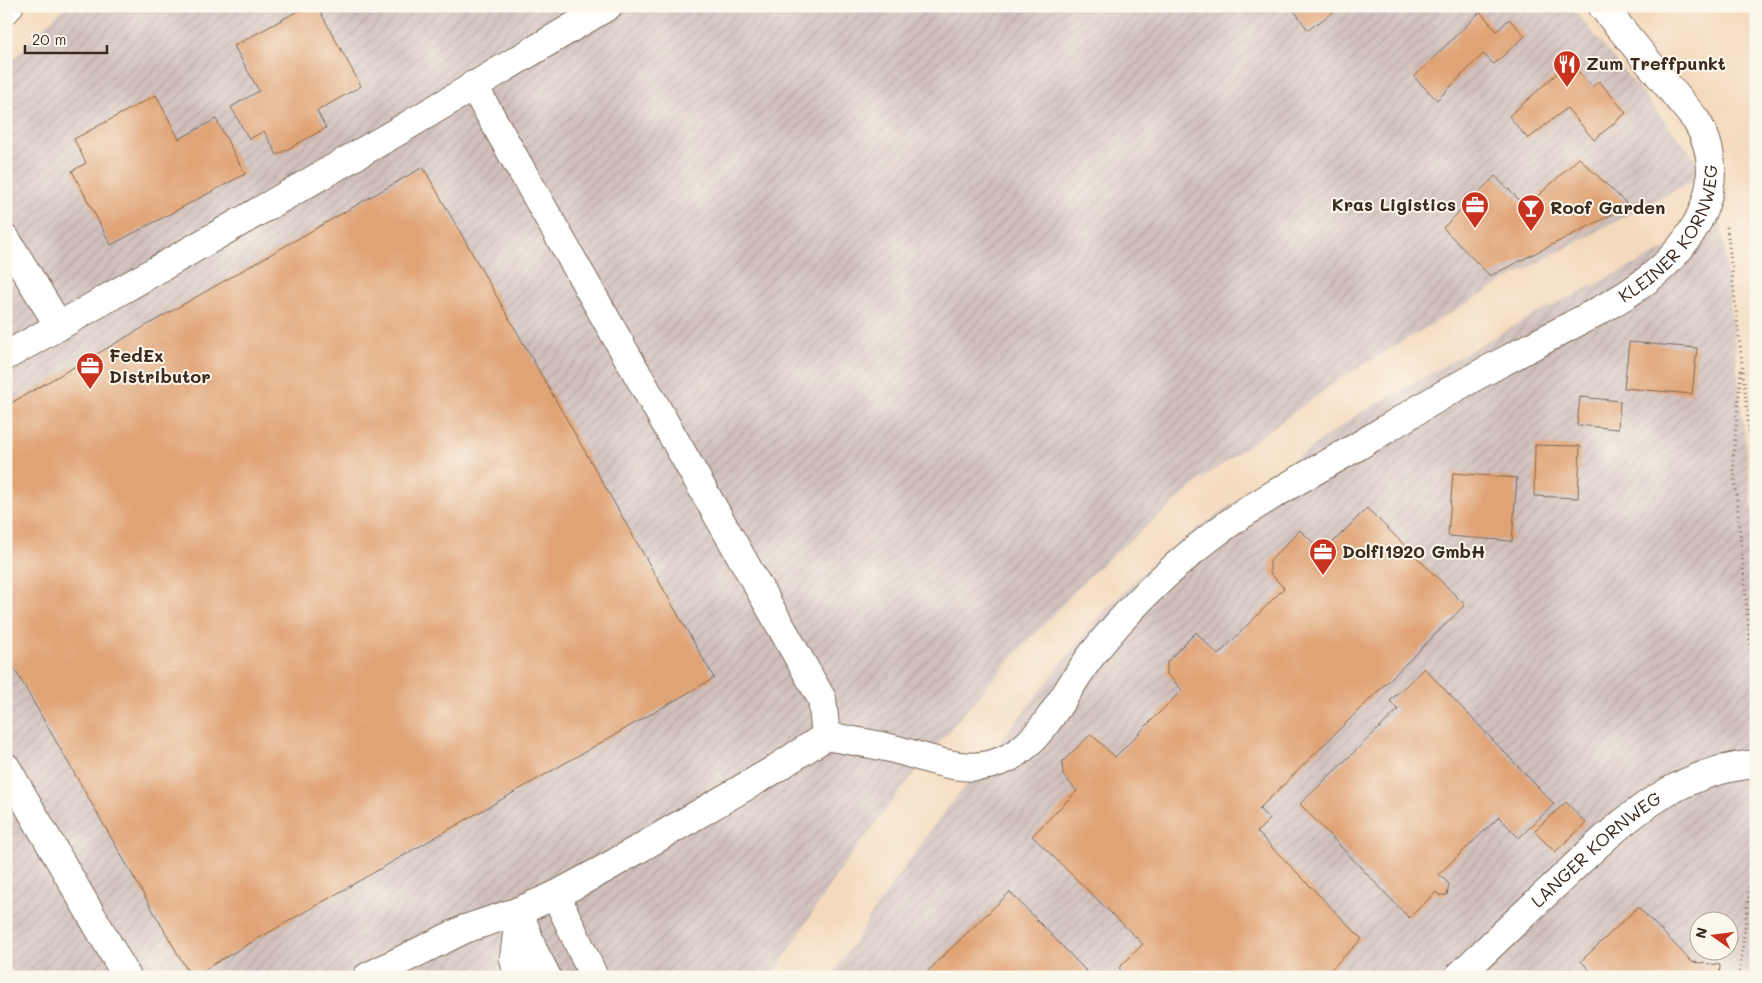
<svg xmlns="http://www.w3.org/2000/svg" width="1762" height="983" font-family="Mali,sans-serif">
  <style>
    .industrial { fill: url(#industrial-furrows); fill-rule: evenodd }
    .building { fill: #e0a375 }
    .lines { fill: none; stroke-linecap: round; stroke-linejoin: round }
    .minor-casing { stroke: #7c6856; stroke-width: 30 }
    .path { stroke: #7c6856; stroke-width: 3; stroke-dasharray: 1 4; stroke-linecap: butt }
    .minor { stroke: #fff; stroke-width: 28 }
    .labels { text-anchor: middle; stroke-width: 4; stroke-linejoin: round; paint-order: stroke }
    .poi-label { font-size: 18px; font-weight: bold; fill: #3b2a1e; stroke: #fbf7ec; text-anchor: start }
    .street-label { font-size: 18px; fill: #3b2a1e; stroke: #fbf7ec }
  </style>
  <defs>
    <pattern id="industrial-furrows" width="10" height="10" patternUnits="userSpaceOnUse" patternTransform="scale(1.25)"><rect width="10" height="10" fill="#d0c0bc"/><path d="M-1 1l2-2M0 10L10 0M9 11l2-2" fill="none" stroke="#b4a5a1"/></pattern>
  </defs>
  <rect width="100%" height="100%" fill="#fbf7ec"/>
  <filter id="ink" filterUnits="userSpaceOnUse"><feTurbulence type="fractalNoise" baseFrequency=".02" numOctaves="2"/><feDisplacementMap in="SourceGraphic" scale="10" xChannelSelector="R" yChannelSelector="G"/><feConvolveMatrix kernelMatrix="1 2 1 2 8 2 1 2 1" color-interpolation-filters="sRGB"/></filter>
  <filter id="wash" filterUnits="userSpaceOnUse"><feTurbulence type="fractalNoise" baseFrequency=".0096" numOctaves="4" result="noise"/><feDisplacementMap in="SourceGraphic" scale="20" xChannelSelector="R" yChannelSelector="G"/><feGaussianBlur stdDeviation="1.12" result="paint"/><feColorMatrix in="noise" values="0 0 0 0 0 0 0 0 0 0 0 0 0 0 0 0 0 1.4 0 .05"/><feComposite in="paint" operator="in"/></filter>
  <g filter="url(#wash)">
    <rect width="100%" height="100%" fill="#f4dabd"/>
    <g class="industrial">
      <path d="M 66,6 L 1571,6 L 1707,173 L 1506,280 L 1341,378 L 1198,482 L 1088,577 L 985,688 L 907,782 L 837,874 L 772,977 L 6,977 L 6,69 L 33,38 Z"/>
      <path d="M 1721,221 L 1756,541 L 1756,977 L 832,977 L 877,906 L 936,823 L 1096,620 L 1158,557 L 1355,416 L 1526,319 ZM 1700,920 L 1730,920 L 1730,950 L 1700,950 Z"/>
    </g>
    <g id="blocks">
      <g class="building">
        <path d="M 307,6 L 317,6 L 361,86 L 317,111 L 326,128 L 277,155 L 264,131 L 249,139 L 231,107 L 259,91 L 234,46 Z"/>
        <path d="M 412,6 L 424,6 L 419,12 Z"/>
        <path d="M 1291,6 L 1342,6 L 1308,30 Z"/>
        <path d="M 1480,12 L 1497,31 L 1509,19 L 1525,36 L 1494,64 L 1483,54 L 1437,100 L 1414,77 Z"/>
        <path d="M 1570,62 L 1592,87 L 1599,81 L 1626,113 L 1594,140 L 1567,108 L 1528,139 L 1509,116 Z"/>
        <path d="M 156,95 L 179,139 L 216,119 L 245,174 L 111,245 L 72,171 L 86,163 L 74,139 Z"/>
        <path d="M 1579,158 L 1629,206 L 1490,276 L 1443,228 L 1495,176 L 1526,207 Z"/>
        <path d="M 423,167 L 714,678 L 191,977 L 6,654 L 6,406 Z"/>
        <path d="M 1629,342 L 1697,348 L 1692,394 L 1624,388 Z"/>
        <path d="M 1580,397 L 1620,401 L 1618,429 L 1577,425 Z"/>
        <path d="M 1535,445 L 1580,446 L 1578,498 L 1534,496 Z"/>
        <path d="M 1453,473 L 1517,478 L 1512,541 L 1448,536 Z"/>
        <path d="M 1367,508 L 1465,605 L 1259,809 L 1270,819 L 1257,832 L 1362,939 L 1323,977 L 1127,977 L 1119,968 L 1143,944 L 1032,836 L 1077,791 L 1063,775 L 1062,762 L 1091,734 L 1115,757 L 1182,690 L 1167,674 L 1167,662 L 1196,632 L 1218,655 L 1284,588 L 1270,573 L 1270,561 L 1300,530 L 1323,552 Z"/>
        <path d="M 1424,668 L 1554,804 L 1519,838 L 1499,817 L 1439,874 L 1449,884 L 1447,895 L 1439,895 L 1436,892 L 1409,918 L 1300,804 L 1398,710 L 1390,701 Z"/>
        <path d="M 1566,802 L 1586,823 L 1555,852 L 1534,831 Z"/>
        <path d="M 1010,892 L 1092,977 L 922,977 L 942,957 Z"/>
        <path d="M 1638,907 L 1692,962 L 1720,965 L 1719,977 L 1596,977 L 1581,961 Z"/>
        <path d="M 572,970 L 575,977 L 559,977 Z"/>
      </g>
    </g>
  </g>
  <g filter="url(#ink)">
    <use href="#blocks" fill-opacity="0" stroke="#7c6856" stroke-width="1"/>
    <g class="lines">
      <g class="minor-casing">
        <g id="minor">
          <path d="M 6,10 L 9,6"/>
          <path d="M 473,85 L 822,699 L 826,736"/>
          <path d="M 6,239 L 59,326 L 6,356"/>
          <path d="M 59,326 L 395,133 L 608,6"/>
          <path d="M 6,767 L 127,977"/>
          <path d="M 556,895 L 594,977"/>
          <path d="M 519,911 L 533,950 L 547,977"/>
          <path id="s1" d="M 367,977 L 465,929 L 519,911 L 556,895 L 606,868 L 772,771 L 826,736 C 847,740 869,743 890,748 C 931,758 970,779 1010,757 C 1044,739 1068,686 1091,656 C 1126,611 1168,570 1213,535 C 1259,500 1310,474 1360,445 C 1404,418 1447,391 1493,367 C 1519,353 1546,339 1572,325 C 1608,306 1647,286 1674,255 C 1709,216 1725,167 1696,120 L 1602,6"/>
          <path d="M 518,977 L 514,958 L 519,918"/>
          <path id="s2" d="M 1458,977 C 1490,946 1523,915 1555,885 C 1614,829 1669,771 1756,764"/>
        </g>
      </g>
      <g class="path">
        <path d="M 1727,227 L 1756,491"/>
        <path d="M 1741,370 L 1733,460 L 1756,702"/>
        <path d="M 1739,977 L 1756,835"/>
      </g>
      <use href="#minor" class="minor"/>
    </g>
  </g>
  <defs>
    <g id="restaurant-pin" transform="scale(1.4375)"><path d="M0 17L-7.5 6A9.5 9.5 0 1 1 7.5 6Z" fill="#c8321e" stroke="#fbf7ec"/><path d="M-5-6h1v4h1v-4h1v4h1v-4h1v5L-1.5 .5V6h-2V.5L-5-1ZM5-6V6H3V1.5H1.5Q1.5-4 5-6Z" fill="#fff"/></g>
    <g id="office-pin" transform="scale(1.4375)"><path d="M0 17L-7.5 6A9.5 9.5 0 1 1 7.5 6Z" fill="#c8321e" stroke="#fbf7ec"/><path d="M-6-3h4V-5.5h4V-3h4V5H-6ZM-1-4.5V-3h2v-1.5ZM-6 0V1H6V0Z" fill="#fff"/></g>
    <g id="bar-pin" transform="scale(1.4375)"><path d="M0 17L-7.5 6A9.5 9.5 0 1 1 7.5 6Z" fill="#c8321e" stroke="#fbf7ec"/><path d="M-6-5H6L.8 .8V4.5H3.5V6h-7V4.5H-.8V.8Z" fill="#fff"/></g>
  </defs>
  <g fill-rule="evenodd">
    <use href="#restaurant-pin" x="1567" y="64"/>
    <use href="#office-pin" x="1475" y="205"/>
    <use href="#bar-pin" x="1531" y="208"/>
    <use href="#office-pin" x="90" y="366"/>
    <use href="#office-pin" x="1323" y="552"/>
  </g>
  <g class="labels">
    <g class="poi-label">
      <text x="1586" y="70">Zum Treffpunkt</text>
      <text x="1456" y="211" text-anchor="end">Kras Ligistics</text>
      <text x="1550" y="214">Roof Garden</text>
      <text x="109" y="362">FedEx<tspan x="109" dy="21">Distributor</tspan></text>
      <text x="1342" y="558">Dolfi1920 GmbH</text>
    </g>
    <g class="street-label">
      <text dy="6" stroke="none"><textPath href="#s1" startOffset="1568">KLEINER KORNWEG</textPath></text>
      <text dy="6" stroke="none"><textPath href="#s2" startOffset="188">LANGER KORNWEG</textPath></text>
    </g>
  </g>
  <rect width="1762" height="983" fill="none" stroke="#fbf7ec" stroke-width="25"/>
  <g transform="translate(1714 936) rotate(284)"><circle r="24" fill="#fbf7ec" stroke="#aea59a"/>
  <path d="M0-4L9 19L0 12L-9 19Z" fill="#c8321e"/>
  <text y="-8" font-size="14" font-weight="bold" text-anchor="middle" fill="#3b2a1e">N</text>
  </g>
  <path d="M25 45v8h82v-8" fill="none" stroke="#3b2a1e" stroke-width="2.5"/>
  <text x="32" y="45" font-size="15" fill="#3b2a1e" stroke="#fbf7ec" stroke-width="4" paint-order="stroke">20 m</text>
</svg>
